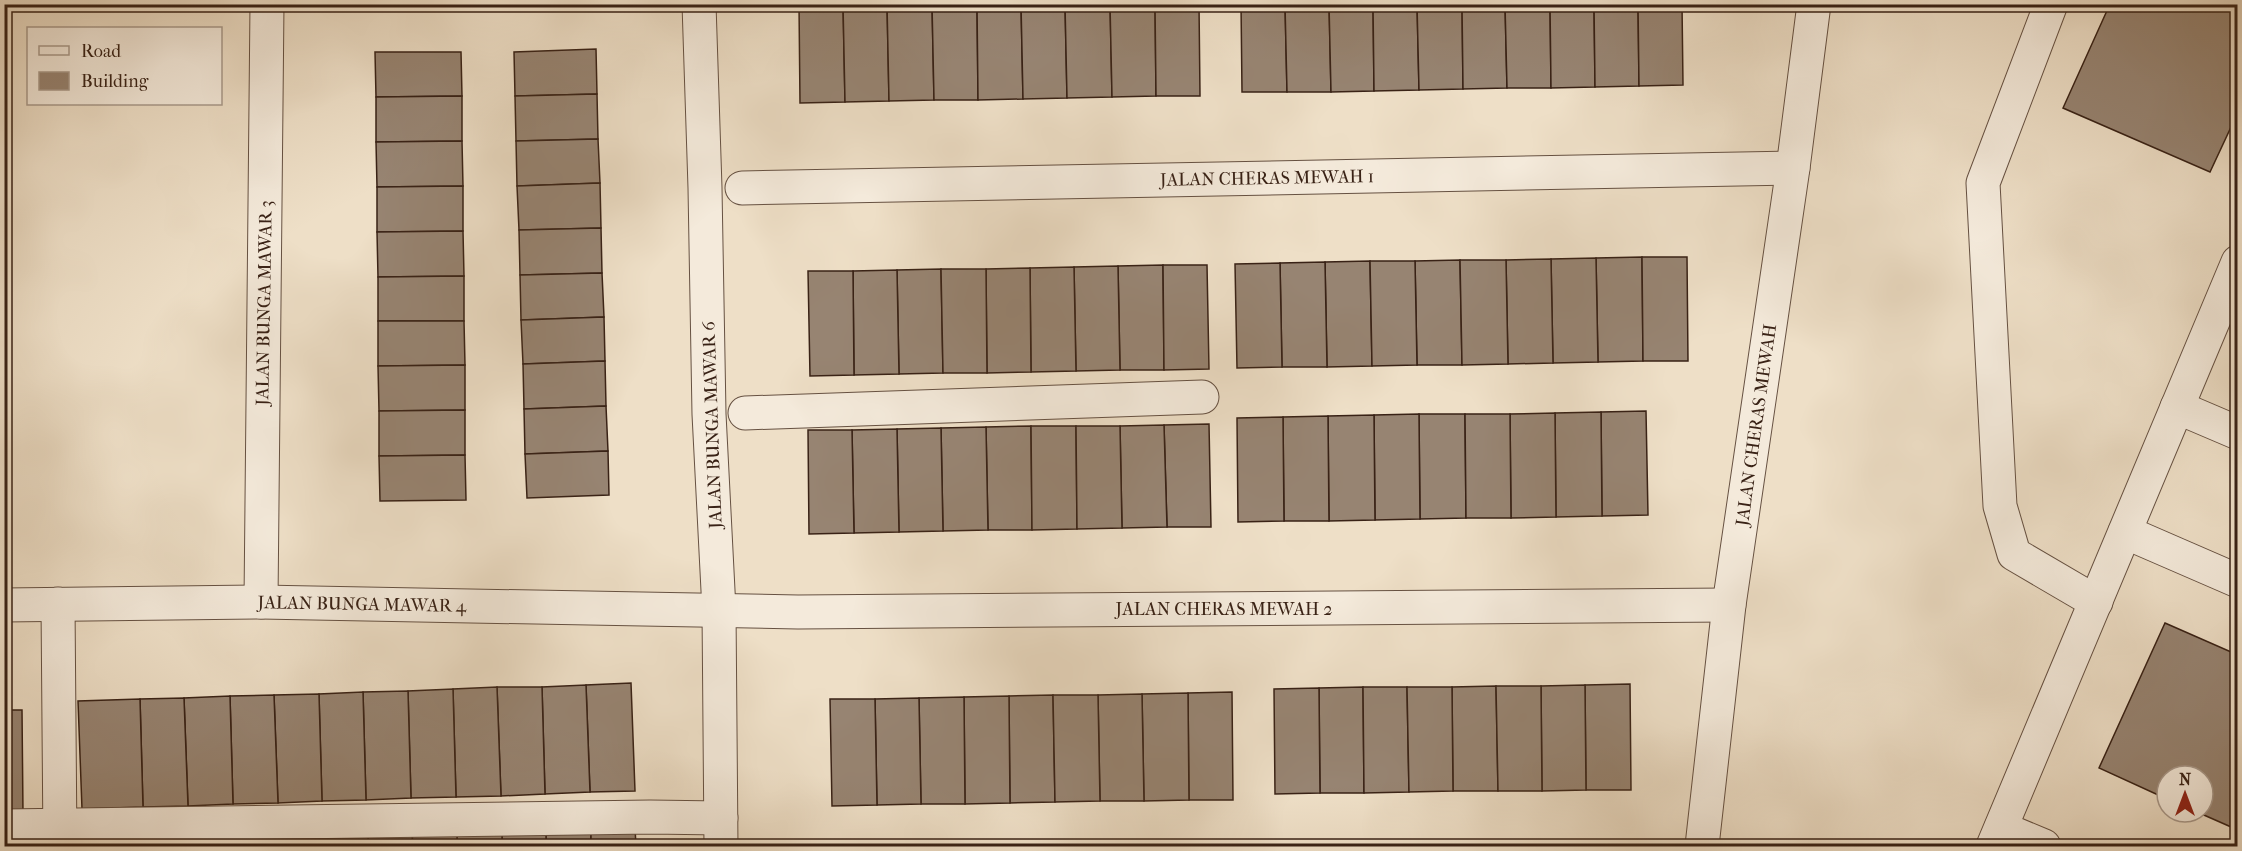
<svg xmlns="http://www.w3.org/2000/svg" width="2242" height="851" font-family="'IM FELL French Canon',serif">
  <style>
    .building { fill: #978472; stroke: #392216; stroke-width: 1.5 }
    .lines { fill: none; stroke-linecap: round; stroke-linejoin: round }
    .minor-casing { stroke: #665142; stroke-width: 35 }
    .minor { stroke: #f4eadb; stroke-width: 33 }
    .labels { text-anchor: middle; stroke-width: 4.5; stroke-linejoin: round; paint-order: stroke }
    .street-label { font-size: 18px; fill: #392216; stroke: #f4eadb }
  </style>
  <rect width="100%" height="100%" fill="#eedfc7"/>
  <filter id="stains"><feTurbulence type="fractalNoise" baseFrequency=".00333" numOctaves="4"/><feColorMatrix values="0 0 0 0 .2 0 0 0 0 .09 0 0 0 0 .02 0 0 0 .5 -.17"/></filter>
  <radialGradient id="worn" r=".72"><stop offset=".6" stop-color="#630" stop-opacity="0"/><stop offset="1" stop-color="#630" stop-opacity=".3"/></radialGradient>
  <g class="building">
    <path d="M 799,4 L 843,4 L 845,102 L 800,103 Z"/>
    <path d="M 843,4 L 887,4 L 889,101 L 845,102 Z"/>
    <path d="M 887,4 L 932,4 L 934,100 L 889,101 Z"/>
    <path d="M 932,4 L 977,4 L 978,100 L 934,100 Z"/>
    <path d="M 977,4 L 1021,4 L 1023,99 L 978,100 Z"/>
    <path d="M 1021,4 L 1065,4 L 1067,98 L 1023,99 Z"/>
    <path d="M 1065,4 L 1110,4 L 1112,97 L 1067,98 Z"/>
    <path d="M 1110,4 L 1155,4 L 1156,96 L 1112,97 Z"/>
    <path d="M 1155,4 L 1199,4 L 1200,96 L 1156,96 Z"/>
    <path d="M 1241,4 L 1285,4 L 1287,92 L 1242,92 Z"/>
    <path d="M 1285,4 L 1329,4 L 1331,92 L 1287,92 Z"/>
    <path d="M 1329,4 L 1373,4 L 1374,91 L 1331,92 Z"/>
    <path d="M 1373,4 L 1417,4 L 1419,90 L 1374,91 Z"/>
    <path d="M 1417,4 L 1462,4 L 1463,89 L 1419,90 Z"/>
    <path d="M 1462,4 L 1505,4 L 1507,88 L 1463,89 Z"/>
    <path d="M 1505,4 L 1550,4 L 1551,88 L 1507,88 Z"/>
    <path d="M 1550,4 L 1594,4 L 1595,87 L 1551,88 Z"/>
    <path d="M 1594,4 L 1638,4 L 1639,86 L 1595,87 Z"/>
    <path d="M 1638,4 L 1682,4 L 1683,85 L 1639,86 Z"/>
    <path d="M 2110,4 L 2238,4 L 2238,112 L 2210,172 L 2063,108 Z"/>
    <path d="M 596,49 L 597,94 L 515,96 L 514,52 Z"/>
    <path d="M 375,52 L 461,52 L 462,96 L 376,97 Z"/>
    <path d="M 597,94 L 598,139 L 516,141 L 515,96 Z"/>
    <path d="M 462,96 L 462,141 L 376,142 L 376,97 Z"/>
    <path d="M 598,139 L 600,183 L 517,186 L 516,141 Z"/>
    <path d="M 462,141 L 463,186 L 377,187 L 376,142 Z"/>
    <path d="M 600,183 L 601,228 L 519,230 L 517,186 Z"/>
    <path d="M 463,186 L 463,231 L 377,232 L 377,187 Z"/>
    <path d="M 601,228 L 602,273 L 520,275 L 519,230 Z"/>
    <path d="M 463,231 L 464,276 L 378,277 L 377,232 Z"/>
    <path d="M 1642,257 L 1643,361 L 1598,362 L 1596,258 Z"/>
    <path d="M 1642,257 L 1687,257 L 1688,361 L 1643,361 Z"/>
    <path d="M 1596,258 L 1598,362 L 1553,363 L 1551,259 Z"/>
    <path d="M 1551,259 L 1553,363 L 1508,364 L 1506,260 Z"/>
    <path d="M 1460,260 L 1462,365 L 1417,365 L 1415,261 Z"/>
    <path d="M 1460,260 L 1506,260 L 1508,364 L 1462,365 Z"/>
    <path d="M 1370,261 L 1372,366 L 1327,367 L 1325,262 Z"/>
    <path d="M 1370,261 L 1415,261 L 1417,365 L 1372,366 Z"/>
    <path d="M 1325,262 L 1327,367 L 1282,367 L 1280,263 Z"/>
    <path d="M 1280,263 L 1282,367 L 1237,368 L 1235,264 Z"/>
    <path d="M 1163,265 L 1164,370 L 1120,370 L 1118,266 Z"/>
    <path d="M 1163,265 L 1207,265 L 1209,369 L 1164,370 Z"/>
    <path d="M 1118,266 L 1120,370 L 1076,371 L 1074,267 Z"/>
    <path d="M 1074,267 L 1076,371 L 1031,372 L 1030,268 Z"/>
    <path d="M 1030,268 L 1031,372 L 987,373 L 986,269 Z"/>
    <path d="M 941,269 L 943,373 L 899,374 L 897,270 Z"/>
    <path d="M 941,269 L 986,269 L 987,373 L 943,373 Z"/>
    <path d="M 897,270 L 899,374 L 854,375 L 853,271 Z"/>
    <path d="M 808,271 L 853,271 L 854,375 L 810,376 Z"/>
    <path d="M 602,273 L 604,317 L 521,320 L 520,275 Z"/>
    <path d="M 464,276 L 464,321 L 378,321 L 378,277 Z"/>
    <path d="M 604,317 L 605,361 L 523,364 L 521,320 Z"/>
    <path d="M 378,321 L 464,321 L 465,365 L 378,366 Z"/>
    <path d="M 605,361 L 606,406 L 524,409 L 523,364 Z"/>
    <path d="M 465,365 L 465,410 L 379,411 L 378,366 Z"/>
    <path d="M 606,406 L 608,451 L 525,454 L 524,409 Z"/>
    <path d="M 465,410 L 465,455 L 379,456 L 379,411 Z"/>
    <path d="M 1646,411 L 1648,515 L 1602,516 L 1601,412 Z"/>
    <path d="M 1601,412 L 1602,516 L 1556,517 L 1555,413 Z"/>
    <path d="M 1555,413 L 1556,517 L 1511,518 L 1510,414 Z"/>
    <path d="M 1419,414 L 1465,414 L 1466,518 L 1420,519 Z"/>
    <path d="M 1419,414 L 1420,519 L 1375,520 L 1374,415 Z"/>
    <path d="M 1465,414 L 1510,414 L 1511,518 L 1466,518 Z"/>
    <path d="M 1374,415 L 1375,520 L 1329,521 L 1328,416 Z"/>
    <path d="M 1328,416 L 1329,521 L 1284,521 L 1283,417 Z"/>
    <path d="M 1283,417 L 1284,521 L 1238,522 L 1237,418 Z"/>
    <path d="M 1209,424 L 1211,527 L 1167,527 L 1164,425 Z"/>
    <path d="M 1164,425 L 1167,527 L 1122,528 L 1120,426 Z"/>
    <path d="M 1031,426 L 1032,530 L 988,530 L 986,427 Z"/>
    <path d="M 1031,426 L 1076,426 L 1077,529 L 1032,530 Z"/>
    <path d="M 1076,426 L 1120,426 L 1122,528 L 1077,529 Z"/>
    <path d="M 986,427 L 988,530 L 943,531 L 941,428 Z"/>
    <path d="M 941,428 L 943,531 L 899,532 L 897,429 Z"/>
    <path d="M 897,429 L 899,532 L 854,533 L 852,430 Z"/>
    <path d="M 808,430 L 852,430 L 854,533 L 809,534 Z"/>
    <path d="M 608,451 L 609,495 L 527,498 L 525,454 Z"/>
    <path d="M 465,455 L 466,500 L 380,501 L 379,456 Z"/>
    <path d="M 2165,623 L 2238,655 L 2238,830 L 2197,812 L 2203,812 L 2203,776 L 2167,776 L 2167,799 L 2099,768 Z"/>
    <path d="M 631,683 L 635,791 L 590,792 L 586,685 Z"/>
    <path d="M 1630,684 L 1631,790 L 1586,790 L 1585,685 Z"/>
    <path d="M 586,685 L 590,792 L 545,794 L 542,687 Z"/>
    <path d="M 1585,685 L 1586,790 L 1542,791 L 1541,686 Z"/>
    <path d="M 1496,686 L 1498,791 L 1453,791 L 1452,687 Z"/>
    <path d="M 1496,686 L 1541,686 L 1542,791 L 1498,791 Z"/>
    <path d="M 497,687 L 542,687 L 545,794 L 501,796 Z"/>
    <path d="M 497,687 L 501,796 L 456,797 L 453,689 Z"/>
    <path d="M 1363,687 L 1364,793 L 1320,793 L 1319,688 Z"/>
    <path d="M 1363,687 L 1407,687 L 1409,792 L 1364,793 Z"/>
    <path d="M 1407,687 L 1452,687 L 1453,791 L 1409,792 Z"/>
    <path d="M 1319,688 L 1320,793 L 1275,794 L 1274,689 Z"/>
    <path d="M 453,689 L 456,797 L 411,798 L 408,691 Z"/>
    <path d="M 408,691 L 411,798 L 366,800 L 363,692 Z"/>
    <path d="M 363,692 L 366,800 L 322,801 L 319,694 Z"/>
    <path d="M 1232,692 L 1233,800 L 1189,800 L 1188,693 Z"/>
    <path d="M 1188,693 L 1189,800 L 1144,801 L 1142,694 Z"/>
    <path d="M 319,694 L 322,801 L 278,803 L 274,695 Z"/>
    <path d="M 1142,694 L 1144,801 L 1100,801 L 1098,695 Z"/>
    <path d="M 274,695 L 278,803 L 233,804 L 230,696 Z"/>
    <path d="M 1053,695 L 1055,802 L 1010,803 L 1009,696 Z"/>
    <path d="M 1053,695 L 1098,695 L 1100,801 L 1055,802 Z"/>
    <path d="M 230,696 L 233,804 L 188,806 L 184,698 Z"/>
    <path d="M 1009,696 L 1010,803 L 965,804 L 964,697 Z"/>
    <path d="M 964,697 L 965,804 L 921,804 L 919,698 Z"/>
    <path d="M 184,698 L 188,806 L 143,807 L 140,699 Z"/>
    <path d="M 919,698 L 921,804 L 877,805 L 875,699 Z"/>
    <path d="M 140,699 L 143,807 L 82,809 L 78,701 Z"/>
    <path d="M 830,699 L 875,699 L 877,805 L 832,806 Z"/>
    <path d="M 4,710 L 22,710 L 23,814 L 4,814 Z"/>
    <path d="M 591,828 L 591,846 L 546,846 L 546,830 Z"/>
    <path d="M 591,828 L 635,828 L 636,846 L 591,846 Z"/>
    <path d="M 546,830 L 546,846 L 502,846 L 502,831 Z"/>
    <path d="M 502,831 L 502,846 L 457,846 L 457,832 Z"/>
    <path d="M 412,832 L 413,846 L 368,846 L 368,833 Z"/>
    <path d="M 412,832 L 457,832 L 457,846 L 413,846 Z"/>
    <path d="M 368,833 L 368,846 L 323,846 L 323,835 Z"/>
    <path d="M 323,835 L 323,846 L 279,846 L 279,836 Z"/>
    <path d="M 234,836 L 234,846 L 189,846 L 189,837 Z"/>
    <rect x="234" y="836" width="45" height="10"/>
    <path d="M 189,837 L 189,846 L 144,846 L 144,839 Z"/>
    <path d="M 144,839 L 144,846 L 100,846 L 100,840 Z"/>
    <path d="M 4,841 L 23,841 L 24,846 L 4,846 Z"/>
    <path d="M 1585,845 L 1585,846 L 1540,846 Z"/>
  </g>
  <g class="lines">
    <g class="minor-casing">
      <g id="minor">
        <path d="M 699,4 L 705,188 L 709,414 L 719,610 L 721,846"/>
        <path d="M 2051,4 L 1983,183 L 2000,506 L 2014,554 L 2096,602"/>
        <path d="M 742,188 L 1793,168"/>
        <path d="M 2177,407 L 2238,433"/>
        <path d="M 745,413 L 1202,397"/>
        <path d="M 2125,532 L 2238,581"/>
        <path d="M 261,602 L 267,4"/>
        <path d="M 58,604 L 60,846"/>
        <path d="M 4,605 L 261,602 L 798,612 L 1729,605"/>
        <path d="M 4,826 L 650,817 L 721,818"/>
        <path d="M 2001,828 L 2044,846"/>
        <path d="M 1702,846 L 1729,605 L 1793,168 L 1814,4"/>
        <path d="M 1993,846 L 2238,262"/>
      </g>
    </g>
    <use href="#minor" class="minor"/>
  </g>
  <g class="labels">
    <g class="street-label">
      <text transform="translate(1267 178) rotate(-1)" y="6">JALAN CHERAS MEWAH 1</text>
      <text transform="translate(264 303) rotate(-89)" y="6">JALAN BUNGA MAWAR 3</text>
      <text transform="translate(712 425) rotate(-92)" y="6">JALAN BUNGA MAWAR 6</text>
      <text transform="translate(1756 425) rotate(-82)" y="6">JALAN CHERAS MEWAH</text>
      <text transform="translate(362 604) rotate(1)" y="6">JALAN BUNGA MAWAR 4</text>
      <text x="1224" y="615">JALAN CHERAS MEWAH 2</text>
    </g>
  </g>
  <rect width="2242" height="851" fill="none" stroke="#eedfc7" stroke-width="24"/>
  <rect x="6" y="6" width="2230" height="839" fill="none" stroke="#392216" stroke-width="3"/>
  <rect x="12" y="12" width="2218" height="827" fill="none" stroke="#392216" stroke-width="1.5"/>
  <rect x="27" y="27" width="195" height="78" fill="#f4eadb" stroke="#a99a8c" stroke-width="1.5"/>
  <rect x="39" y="46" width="30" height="9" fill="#f4eadb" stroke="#a99a8c" stroke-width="1.5"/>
  <text x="81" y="57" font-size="18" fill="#392216">Road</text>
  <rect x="39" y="72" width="30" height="18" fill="#978472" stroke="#a99a8c" stroke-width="1.5"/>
  <text x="81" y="87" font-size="18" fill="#392216">Building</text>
  <g transform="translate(2185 794)"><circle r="28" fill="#f4eadb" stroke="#a99a8c" stroke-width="1.5"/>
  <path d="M0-4.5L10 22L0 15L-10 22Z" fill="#8f2418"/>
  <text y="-9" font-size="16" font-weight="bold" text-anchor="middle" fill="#392216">N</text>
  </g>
  <rect width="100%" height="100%" filter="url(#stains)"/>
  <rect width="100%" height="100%" fill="url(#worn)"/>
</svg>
